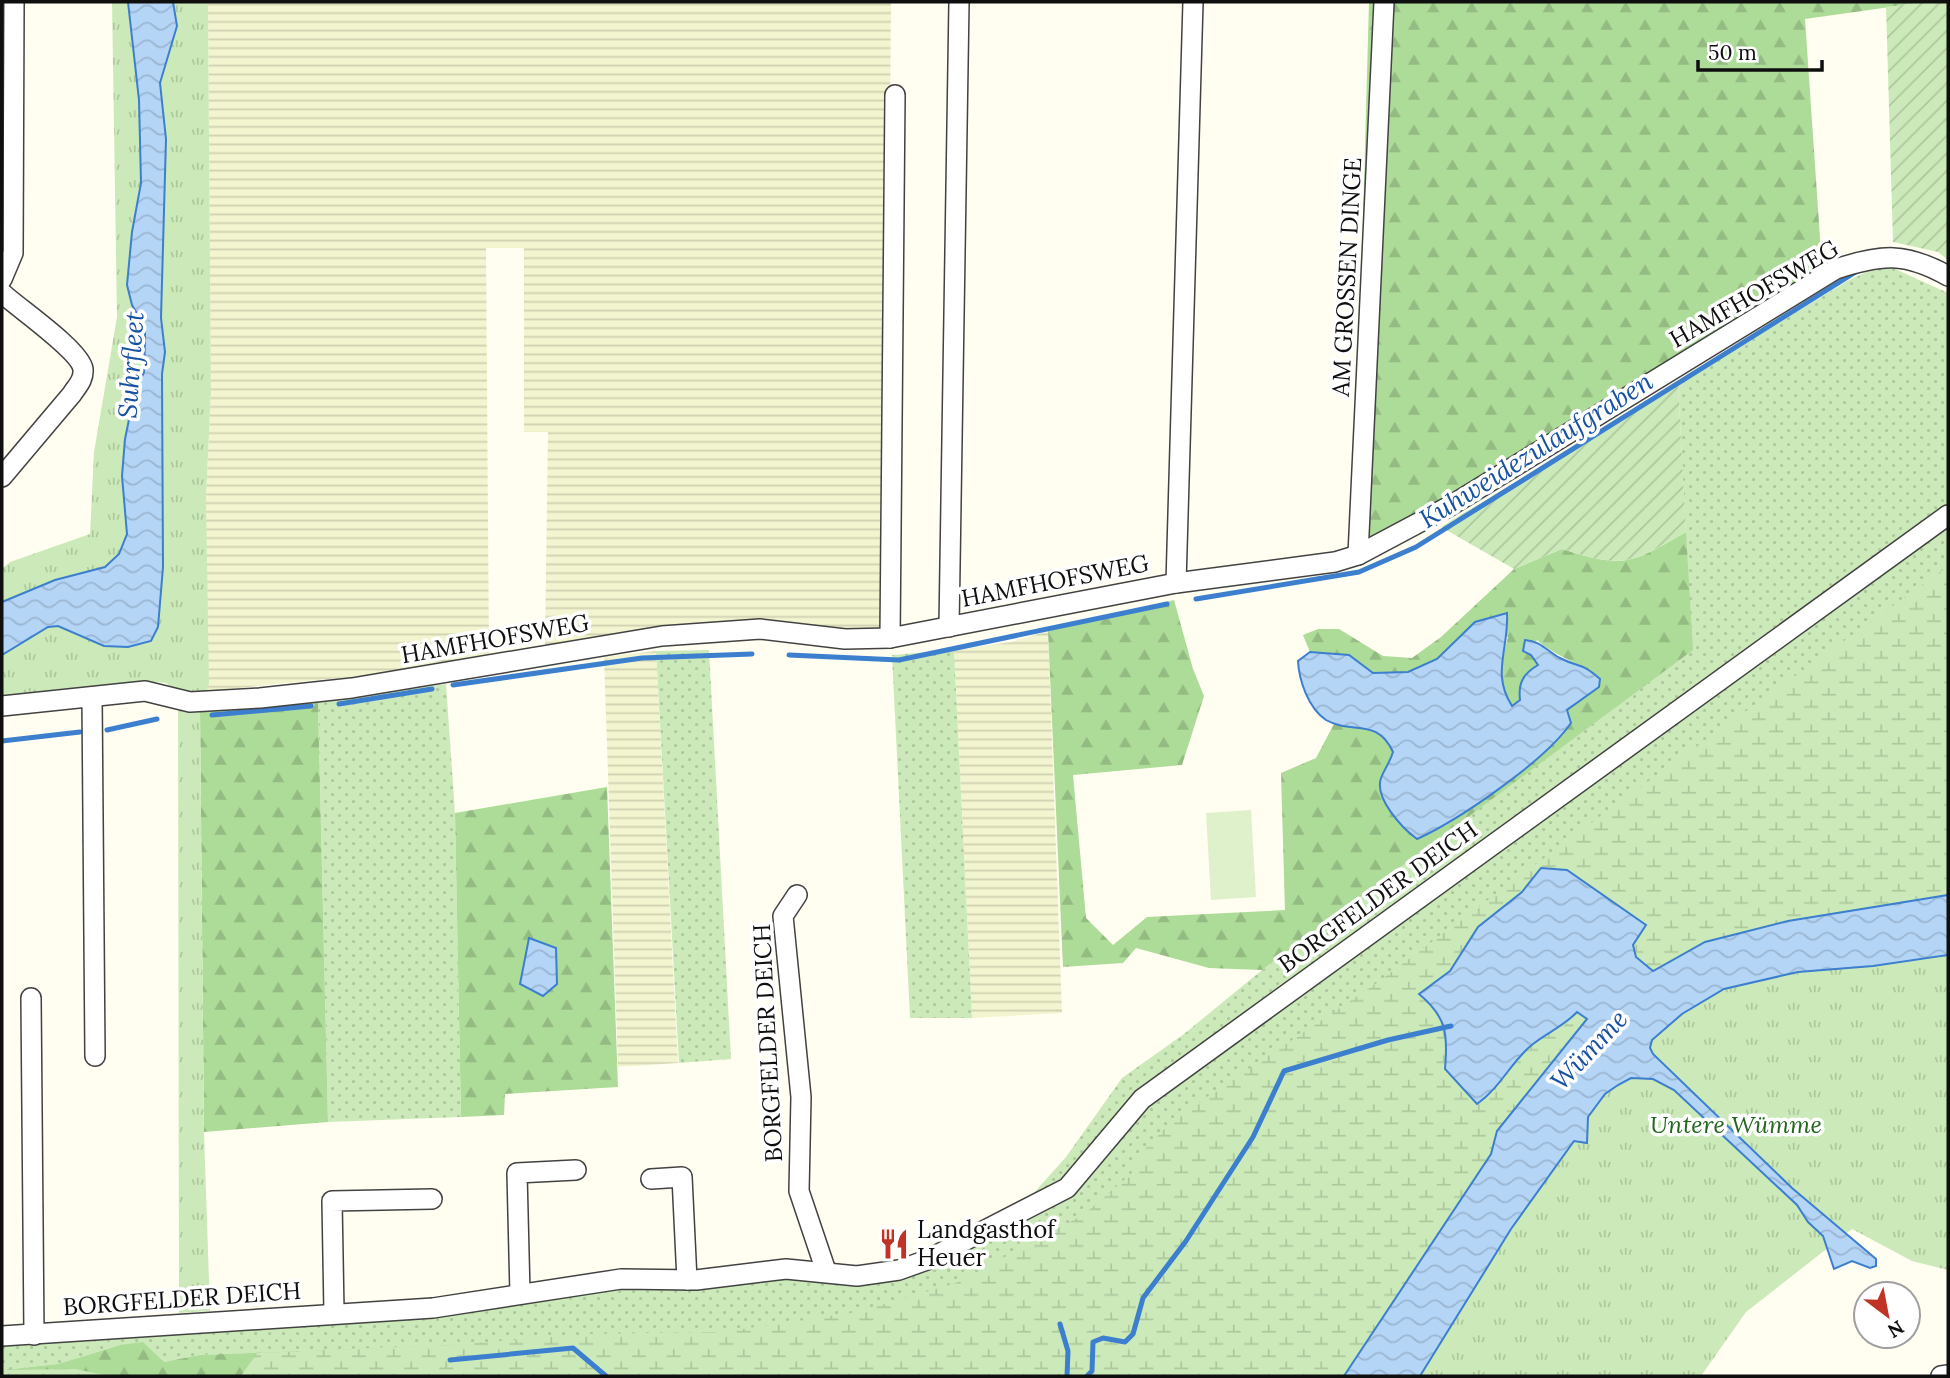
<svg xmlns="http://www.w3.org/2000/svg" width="1950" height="1378" font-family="Lora,serif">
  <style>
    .farmland { fill: url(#farmland-rules) }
    .grass { fill: url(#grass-dots) }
    .forest { fill: url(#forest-firs) }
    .wetland { fill: url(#wetland-marsh) }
    .park { fill: url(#park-tufts) }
    .garden { fill: url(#garden-furrows) }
    .pitch { fill: #dff1cb }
    .water { fill: url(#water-waves); stroke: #3b7fce; stroke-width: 2 }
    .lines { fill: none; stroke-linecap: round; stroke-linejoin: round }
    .stream { stroke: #3b7fce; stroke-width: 5 }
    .minor-casing { stroke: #424242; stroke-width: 22 }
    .minor { stroke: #fff; stroke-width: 19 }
    .labels { text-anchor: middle; stroke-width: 7; stroke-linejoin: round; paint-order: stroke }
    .street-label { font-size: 24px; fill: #0f0f0f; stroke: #fff }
    .park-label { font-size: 24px; font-style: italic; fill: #23671e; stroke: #fff }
    .poi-label { font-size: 24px; fill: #0f0f0f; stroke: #fff; text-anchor: start }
    .water-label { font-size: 26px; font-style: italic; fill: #1751a1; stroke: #fff }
  </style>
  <defs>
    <pattern id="farmland-rules" width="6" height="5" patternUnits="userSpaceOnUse" patternTransform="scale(1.75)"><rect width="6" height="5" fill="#f3f5d0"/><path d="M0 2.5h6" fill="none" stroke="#cfd1b1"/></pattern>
    <pattern id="grass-dots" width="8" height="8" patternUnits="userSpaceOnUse" patternTransform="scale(1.75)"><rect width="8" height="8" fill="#cceab9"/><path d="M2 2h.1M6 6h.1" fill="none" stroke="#aec89e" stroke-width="1.8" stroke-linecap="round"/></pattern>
    <pattern id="forest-firs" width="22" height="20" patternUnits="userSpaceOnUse" patternTransform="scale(1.75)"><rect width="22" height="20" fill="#addb98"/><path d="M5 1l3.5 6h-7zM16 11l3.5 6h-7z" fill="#94bb82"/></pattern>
    <pattern id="wetland-marsh" width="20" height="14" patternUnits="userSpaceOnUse" patternTransform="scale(1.75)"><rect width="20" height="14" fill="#cceab9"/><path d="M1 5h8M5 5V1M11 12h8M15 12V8" fill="none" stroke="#aec89e"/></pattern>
    <pattern id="park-tufts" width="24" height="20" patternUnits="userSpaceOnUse" patternTransform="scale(1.75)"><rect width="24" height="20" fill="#cceab9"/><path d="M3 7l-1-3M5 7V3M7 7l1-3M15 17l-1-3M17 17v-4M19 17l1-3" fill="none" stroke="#aec89e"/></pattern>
    <pattern id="garden-furrows" width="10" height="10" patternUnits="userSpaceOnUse" patternTransform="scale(1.75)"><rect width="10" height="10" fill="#cceab9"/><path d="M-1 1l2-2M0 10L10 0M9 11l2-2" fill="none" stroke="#aec89e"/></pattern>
    <pattern id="water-waves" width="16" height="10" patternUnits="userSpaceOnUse" patternTransform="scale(1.75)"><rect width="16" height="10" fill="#b5d5f6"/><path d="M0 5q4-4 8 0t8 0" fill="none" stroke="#9ab6d2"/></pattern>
  </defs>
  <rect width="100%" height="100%" fill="#fffef0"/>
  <g class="farmland">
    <path d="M 208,2 L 891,2 L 885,633 L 762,621 L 545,646 L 548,432 L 524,432 L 524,248 L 486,248 L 489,656 L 379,674 L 207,691 L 206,498 L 211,391 Z"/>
    <path d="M 1048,631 L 1062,1013 L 972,1018 L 954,650 L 1011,642 Z"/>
    <path d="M 656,651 L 678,1063 L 618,1067 L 604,657 Z"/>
  </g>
  <g class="grass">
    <path d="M 1884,264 L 1948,293 L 1948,895 L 1788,921 L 1705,942 L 1653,971 L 1645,926 L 1567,870 L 1541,868 L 1522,892 L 1478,927 L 1450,971 L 1420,994 L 1436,1007 L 1578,1012 L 1587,1019 L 1576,1029 L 1521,1105 L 1344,1376 L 421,1376 L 449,1345 L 199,1355 L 164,1362 L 120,1345 L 58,1364 L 2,1370 L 2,1342 L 408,1320 L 641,1284 L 800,1275 L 846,1282 L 1006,1224 L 1066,1157 L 1122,1078 L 1184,1034 L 1262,970 L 1692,650 L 1678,384 L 1849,280 Z"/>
    <path d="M 709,650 L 731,1059 L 679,1063 L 656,651 Z"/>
    <path d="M 954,650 L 972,1018 L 910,1018 L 892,655 Z"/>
    <path d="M 446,684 L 455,813 L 461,1117 L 328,1122 L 318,701 Z"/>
  </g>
  <g class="forest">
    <path d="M 1369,2 L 1926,2 L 1805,19 L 1822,267 L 1441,502 L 1354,545 Z"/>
    <path d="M 1686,532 L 1693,650 L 1262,970 L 1209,968 L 1136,948 L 1123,963 L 1063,967 L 1048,631 L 1174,600 L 1193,669 L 1204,696 L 1182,765 L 1073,775 L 1086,918 L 1113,945 L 1147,917 L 1285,910 L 1281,773 L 1316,758 L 1335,722 C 1359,728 1381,727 1393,751 L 1380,780 L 1445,826 L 1512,777 L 1564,734 L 1567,710 L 1599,687 L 1600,680 C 1581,662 1557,658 1537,640 L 1531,655 L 1538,665 L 1520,700 L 1512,707 C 1496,681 1501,665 1508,637 L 1475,622 L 1437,659 L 1408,672 L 1373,673 L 1349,655 L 1310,652 L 1303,635 L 1318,629 L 1339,629 L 1383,656 L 1412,658 L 1441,637 L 1514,569 L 1562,549 C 1626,569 1630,564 1686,532 Z"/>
    <path d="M 318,701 L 328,1122 L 204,1132 L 200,710 Z"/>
    <path d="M 607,787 L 618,1087 L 505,1094 L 504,1115 L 461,1117 L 455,813 Z"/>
    <path d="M 143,1342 L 164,1362 L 199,1355 L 450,1345 L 421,1376 L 2,1376 L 2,1370 L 58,1364 L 120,1345 Z"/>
  </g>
  <g class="wetland">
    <path d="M 1948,566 L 1948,895 L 1788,921 L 1705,942 L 1653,971 L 1636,957 L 1633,944 L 1645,925 L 1567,870 L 1541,868 L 1522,892 L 1478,927 L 1450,971 L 1420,994 C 1447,1017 1448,1035 1445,1069 L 1495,1091 L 1531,1044 L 1565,1025 L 1578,1012 L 1587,1019 L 1497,1131 L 1491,1154 L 1344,1376 L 241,1376 L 257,1353 L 450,1345 L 590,1334 L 722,1332 L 857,1312 L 956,1283 L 1083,1215 L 1132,1173 L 1144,1150 L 1174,1119 L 1374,985 L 1607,811 Z"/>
    <path d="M 75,1369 L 110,1376 L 2,1376 L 2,1370 Z"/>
  </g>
  <g class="park">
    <path d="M 112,2 L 208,2 L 211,391 L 206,498 L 209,683 L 207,691 L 181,695 L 166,683 L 156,682 L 2,698 L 2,569 L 10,562 L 90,534 L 94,452 L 117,317 Z"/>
    <path d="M 178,709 L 200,710 L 204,1132 L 210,1311 L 179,1313 Z"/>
    <path d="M 1948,925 L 1948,1270 L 1912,1261 L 1852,1229 L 1746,1312 L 1701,1376 L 1375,1376 L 1627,1013 Z"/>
  </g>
  <g class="garden">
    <path d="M 1926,2 L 1948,2 L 1948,260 L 1938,252 L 1893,242 L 1886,7 Z"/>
    <path d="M 1678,384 L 1686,532 C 1629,564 1626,569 1562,549 L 1514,569 L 1441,527 Z"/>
  </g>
  <path class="pitch" d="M 1251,810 L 1256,897 L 1211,900 L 1206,813 Z"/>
  <g class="water">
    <path d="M 128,2 L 173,2 L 177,26 L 160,83 L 166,139 L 161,318 L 165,352 L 162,374 L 163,567 L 158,627 L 151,641 L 128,647 L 104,646 L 58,626 L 48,627 L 2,655 L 2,602 L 55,580 L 105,567 L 119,554 L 127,534 L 122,476 L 125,439 L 134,395 L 144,372 L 145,340 L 145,327 L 132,305 L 127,285 L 132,232 L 141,183 L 139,100 Z"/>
    <path d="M 1507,613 C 1509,650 1491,673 1512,706 L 1520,700 C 1518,683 1523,674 1538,665 L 1531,655 L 1523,651 L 1525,640 C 1541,641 1547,651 1560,658 C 1579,668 1581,662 1600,679 L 1599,687 L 1567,710 L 1571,723 C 1545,761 1459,820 1417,839 C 1402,828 1374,798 1381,778 C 1385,768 1390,762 1393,752 C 1377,717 1352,735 1326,720 C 1308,708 1299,680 1298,661 L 1310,652 L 1349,655 L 1373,673 L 1408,672 L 1437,659 L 1475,622 Z"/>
    <path d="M 1541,868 L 1567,870 L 1646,925 L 1633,945 L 1636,957 L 1653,971 L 1705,942 L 1788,921 L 1948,895 L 1948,955 L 1873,966 L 1798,972 L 1724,989 L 1682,1014 L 1652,1040 L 1650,1048 L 1653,1054 L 1792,1188 L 1876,1259 L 1876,1266 L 1870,1268 L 1852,1261 L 1834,1269 L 1823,1236 L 1808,1222 L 1797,1205 L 1674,1090 L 1653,1079 L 1631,1078 L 1618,1085 L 1605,1094 L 1588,1117 L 1587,1143 L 1574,1141 L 1511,1229 L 1420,1376 L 1344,1376 L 1491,1154 L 1497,1131 L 1587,1019 L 1577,1012 C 1564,1026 1548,1032 1533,1044 C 1512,1060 1502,1086 1477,1104 L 1445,1069 C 1448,1035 1447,1017 1419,994 L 1450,971 L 1478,927 L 1522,892 Z"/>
    <path d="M 529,938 L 556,948 L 557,984 L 543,996 L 520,984 Z"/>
  </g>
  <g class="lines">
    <g class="stream">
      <path d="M 1196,599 L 1359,572 L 1416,547 L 1859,270"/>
      <path d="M 789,655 L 899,660 L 1167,604"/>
      <path d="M 453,685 L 642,658 L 752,654"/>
      <path d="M 339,704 L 432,689"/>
      <path d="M 212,715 L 311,706"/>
      <path d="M 107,730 L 157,719"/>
      <path d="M 2,741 L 80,732"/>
      <path d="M 1060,1324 L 1068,1351 L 1067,1376"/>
      <path d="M 450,1360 L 573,1348 L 606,1376"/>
      <path d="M 1087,1376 L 1092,1371 L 1093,1342 L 1103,1338 L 1125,1342 L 1133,1334 L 1143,1298 L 1186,1241 L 1253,1137 L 1284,1071 L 1388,1040 L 1451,1026"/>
    </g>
    <g class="minor-casing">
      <g id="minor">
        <path d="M 2,279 L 13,253 L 14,2"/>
        <path d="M 2,293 C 18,308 80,350 83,369 C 84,380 77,386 72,394 L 2,477"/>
        <path d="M 1358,555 L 1384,2"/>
        <path d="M 1176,583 L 1193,2"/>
        <path d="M 949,627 L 959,2"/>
        <path d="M 890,638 L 895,95"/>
        <path d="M 92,697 L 95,1056"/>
        <path d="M 2,706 L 145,691 L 190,702 L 260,698 L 352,688 L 662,636 L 760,629 L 845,639 L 890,638 L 1176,583 L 1335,562 L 1358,555 L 1450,506 L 1836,269 C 1882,254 1905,252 1948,276"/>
        <path d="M 797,895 L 783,916 L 801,1097 L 799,1191 L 826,1271"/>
        <path d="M 31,998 L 34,1335"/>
        <path d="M 651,1179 L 682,1177 L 687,1280"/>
        <path d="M 520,1294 L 517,1173 L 576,1170"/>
        <path d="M 334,1312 L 332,1201 L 432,1199"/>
        <path d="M 2,1336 L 433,1308 L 621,1279 L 696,1280 L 786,1269 L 857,1276 L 899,1270 L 927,1260 L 1067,1188 L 1142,1099 L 1948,515"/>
        <path d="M 1941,1376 L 1948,1375"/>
      </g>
    </g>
    <use href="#minor" class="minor"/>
  </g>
  <defs>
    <g id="restaurant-bare" transform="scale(2.415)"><path d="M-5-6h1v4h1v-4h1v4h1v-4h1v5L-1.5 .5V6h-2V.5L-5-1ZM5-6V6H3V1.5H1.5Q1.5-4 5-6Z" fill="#c03425" stroke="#fff" stroke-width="2.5" paint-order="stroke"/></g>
  </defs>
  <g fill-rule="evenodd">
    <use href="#restaurant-bare" x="894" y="1244"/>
  </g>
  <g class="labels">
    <g class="street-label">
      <text transform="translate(1347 277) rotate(-87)" y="8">AM GROSSEN DINGE</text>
      <text transform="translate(1754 294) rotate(-30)" y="8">HAMFHOFSWEG</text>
      <text transform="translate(1055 581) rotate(-11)" y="8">HAMFHOFSWEG</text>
      <text transform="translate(495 639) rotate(-10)" y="8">HAMFHOFSWEG</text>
      <text transform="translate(1378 897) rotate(-36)" y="8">BORGFELDER DEICH</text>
      <text transform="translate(768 1043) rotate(-93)" y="8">BORGFELDER DEICH</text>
      <text transform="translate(182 1299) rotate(-4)" y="8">BORGFELDER DEICH</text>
    </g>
    <g class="park-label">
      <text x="1736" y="1133">Untere Wümme</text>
    </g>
    <g class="poi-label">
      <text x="917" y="1238">Landgasthof<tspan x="917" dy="28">Heuer</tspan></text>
    </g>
    <g class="water-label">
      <text transform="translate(131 365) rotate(-86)" y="9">Suhrfleet</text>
      <text transform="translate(1536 450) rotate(-32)" y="9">Kuhweidezulaufgraben</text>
      <text transform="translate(1589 1050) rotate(-47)" y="9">Wümme</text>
    </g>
  </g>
  <rect width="1950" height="1378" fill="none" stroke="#0f0f0f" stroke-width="7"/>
  <g transform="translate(1887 1315) rotate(148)"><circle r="33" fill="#ffffff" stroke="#9f9f9f" stroke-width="2"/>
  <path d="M0-5L12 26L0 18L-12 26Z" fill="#c03425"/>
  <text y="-10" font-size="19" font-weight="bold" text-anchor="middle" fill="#0f0f0f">N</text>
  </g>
  <path d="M1698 60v10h124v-10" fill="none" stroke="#0f0f0f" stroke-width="3.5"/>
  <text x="1708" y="60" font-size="21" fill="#0f0f0f" stroke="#ffffff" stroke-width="5" paint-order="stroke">50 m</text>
</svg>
